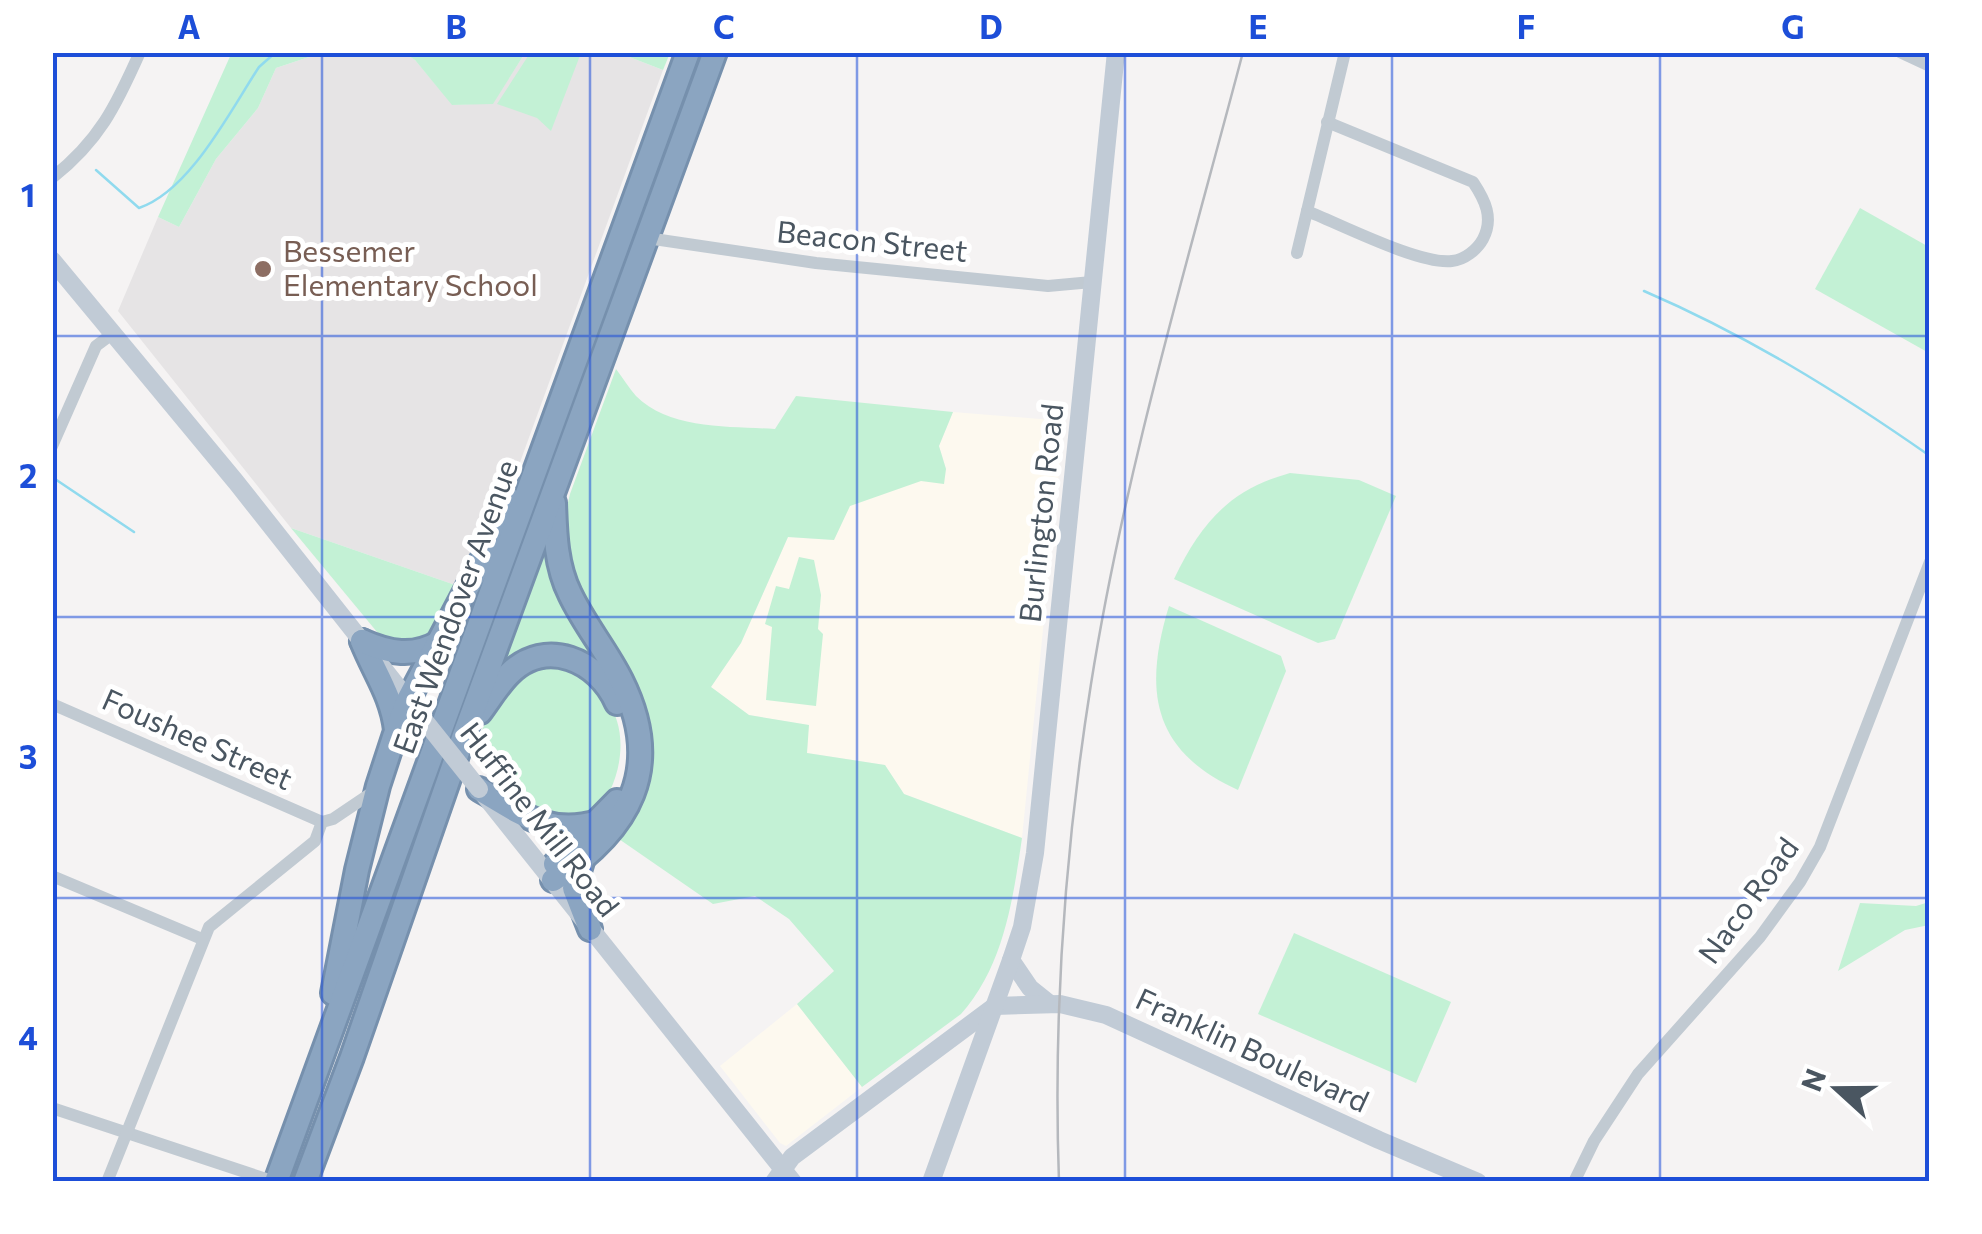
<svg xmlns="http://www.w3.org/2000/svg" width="1982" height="1234" font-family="Commissioner,sans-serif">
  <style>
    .commercial { fill: #fdf9ef }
    .education { fill: #e6e4e5 }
    .green { fill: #c3f1d5 }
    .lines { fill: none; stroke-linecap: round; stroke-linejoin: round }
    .stream { stroke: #90daee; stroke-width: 2.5 }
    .highway-casing { stroke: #7690ad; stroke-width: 28 }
    .street { stroke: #c1cad2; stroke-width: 12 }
    .secondary { stroke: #c1cbd6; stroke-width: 18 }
    .highway { stroke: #8ba5c1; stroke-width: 22 }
    .rail { stroke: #b5b8bd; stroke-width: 2.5 }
    .secondary-bridge { stroke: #c1cbd6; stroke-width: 18 }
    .grid { fill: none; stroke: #1d4ed8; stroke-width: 2.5; stroke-opacity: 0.55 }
    .education-dot { fill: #8d6e63; stroke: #fff; stroke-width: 4 }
    .labels { text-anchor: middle; stroke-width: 10; stroke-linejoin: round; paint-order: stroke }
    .street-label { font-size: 30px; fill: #4a5661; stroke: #fff }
    .education-label { font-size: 30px; fill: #785e54; stroke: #fff; text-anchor: start }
    .neatline { fill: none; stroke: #1d4ed8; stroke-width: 4 }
    .grid-label { font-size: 32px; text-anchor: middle; font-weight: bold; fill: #1d4ed8 }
  </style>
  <rect width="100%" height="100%" fill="#f5f3f3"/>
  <g class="commercial">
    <path d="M 953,412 L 1064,421 L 1022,838 L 904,794 L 885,765 L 807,753 L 808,725 L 749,715 L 711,687 L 741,643 L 788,537 L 834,540 L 849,506 L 946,469 L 939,446 Z"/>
    <path d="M 797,1004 L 862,1087 L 786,1146 L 780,1143 L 720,1066 Z"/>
  </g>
  <path class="education" d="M 321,53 L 404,53 L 415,60 L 453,105 L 493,103 L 525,53 L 619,53 L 663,70 L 519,465 L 458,586 L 291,528 L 118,311 L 158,217 L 179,227 L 216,159 L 258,108 L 276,68 Z"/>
  <g class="green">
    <path d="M 232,52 L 321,53 L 276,68 L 258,108 L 216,159 L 179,227 L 158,217 Z"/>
    <path d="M 404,53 L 525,53 L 493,104 L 452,105 L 415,60 Z"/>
    <path d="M 530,53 L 581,53 L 551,131 L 537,118 L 497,104 Z"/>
    <path d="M 619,53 L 670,53 L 663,70 Z"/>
    <path d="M 1860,208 L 1929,247 L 1929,353 L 1815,289 Z"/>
    <path d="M 616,369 C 623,378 629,388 636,396 C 670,430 730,426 775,429 L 796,396 L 953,412 L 939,446 L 946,469 L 944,484 L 921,481 L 850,506 L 834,540 L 788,537 L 741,643 L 711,687 L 749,715 L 809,725 L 807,753 L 885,765 L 904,794 L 1022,838 C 1013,899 1004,966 961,1014 L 862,1087 L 797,1004 L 834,971 L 789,919 L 755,896 L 713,904 L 616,837 L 649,752 L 571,577 L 563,524 L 570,494 Z"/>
    <path d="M 1290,473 L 1359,480 L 1396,496 L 1335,639 L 1318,643 L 1174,579 C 1201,523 1229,490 1290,473 Z"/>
    <path d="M 291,528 L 458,586 L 433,631 L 421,640 L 411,643 L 382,638 Z"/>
    <path d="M 546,534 L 608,672 L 591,659 L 508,666 L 503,664 L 514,621 Z"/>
    <path d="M 799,557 L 814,560 L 821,595 L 818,629 L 823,634 L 816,706 L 766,700 L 772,627 L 765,624 L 776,586 L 789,589 Z"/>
    <path d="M 1169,606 L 1281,656 L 1286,671 L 1238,790 C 1152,751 1143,691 1169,606 Z"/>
    <path d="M 535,665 L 574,665 C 585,676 597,687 606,699 C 632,734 620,786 594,815 L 556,821 L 508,795 L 471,755 C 487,714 502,695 535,665 Z"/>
    <path d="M 1929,902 L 1929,925 L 1905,930 L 1838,971 L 1860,903 L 1916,906 Z"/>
    <path d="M 1294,933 L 1451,1002 L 1416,1083 L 1258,1014 Z"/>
  </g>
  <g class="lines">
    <g class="stream">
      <path d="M 96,170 L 139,208 C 190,191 230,111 259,67 L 276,52"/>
      <path d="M 1644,291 C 1748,336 1837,391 1930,456"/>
      <path d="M 52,477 L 134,532"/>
    </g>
    <g class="highway-casing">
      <g id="highway">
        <path d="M 362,641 C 374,672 392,695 396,730"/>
        <path d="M 362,641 C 389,653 413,658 440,642"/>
        <path d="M 480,712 C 489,700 498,685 509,674 C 546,637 598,660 617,703"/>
        <path d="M 479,789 C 521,813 548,837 598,822"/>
        <path d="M 583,858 L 574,888 L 590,929"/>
        <path d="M 555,864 L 617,801"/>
        <path d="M 553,880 C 630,830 665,768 621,680 C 606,650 584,624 570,594 C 556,566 555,534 554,503"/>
        <path d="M 333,993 L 357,870 L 378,786 L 394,737 L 408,700 L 513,501"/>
        <path d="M 276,1182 L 688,52"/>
        <path d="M 305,1182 L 352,1057 L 464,735 L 715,52"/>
      </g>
    </g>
    <g class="street">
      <path d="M 1900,52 L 1930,66"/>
      <path d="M 52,178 C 99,141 116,106 140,52"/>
      <path d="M 1307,211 C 1340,224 1420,265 1452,261 C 1464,260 1477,250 1483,239 C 1494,218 1485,200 1473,182 L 1327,122"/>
      <path d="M 647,238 L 816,263 L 1048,286 L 1092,282"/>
      <path d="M 1297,253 L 1345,52"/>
      <path d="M 52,446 L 96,346 L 112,334"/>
      <path d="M 52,704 L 322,822"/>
      <path d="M 52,876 L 202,939"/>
      <path d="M 52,1108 L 275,1182"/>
      <path d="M 107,1182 L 209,927 L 315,841 L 322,822 L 333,819 L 373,792"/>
      <path d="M 1574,1182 L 1594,1141 L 1638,1074 L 1760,937 L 1800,882 L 1820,847 L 1930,562"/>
    </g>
    <g class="secondary">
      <path d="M 52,260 L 236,482 L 424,720"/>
      <path d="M 484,795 L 793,1182"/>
      <path d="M 1011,960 L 1030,988 L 1050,1004"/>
      <path d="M 995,1006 L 1060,1004 L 1106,1015 L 1379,1140 L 1478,1182"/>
      <path d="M 774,1182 L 792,1157 L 995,1006"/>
      <path d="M 931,1182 L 1011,960 L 1022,927 L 1035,853 L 1116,52"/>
    </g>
    <use href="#highway" class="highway"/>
    <path class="rail" d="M 1059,1182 C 1053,1016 1065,848 1091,684 C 1125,470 1188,261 1243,52"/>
    <path class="secondary-bridge" d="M 424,720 L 479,789"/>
  </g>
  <path class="grid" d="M 322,52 L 322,1182M 590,52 L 590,1182M 857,52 L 857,1182M 1125,52 L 1125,1182M 1392,52 L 1392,1182M 1660,52 L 1660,1182M 52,336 L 1930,336M 52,617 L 1930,617M 52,898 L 1930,898"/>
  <circle class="education-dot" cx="263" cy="269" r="10"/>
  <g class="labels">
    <g class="street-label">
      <text transform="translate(872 242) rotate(6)" y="10">Beacon Street</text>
      <text transform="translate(1042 513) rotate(-84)" y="10">Burlington Road</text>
      <text transform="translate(456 607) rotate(-70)" y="10">East Wendover Avenue</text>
      <text transform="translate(197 740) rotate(24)" y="10">Foushee Street</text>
      <text transform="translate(539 820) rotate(52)" y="10">Huffine Mill Road</text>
      <text transform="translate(1749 901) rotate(-54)" y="10">Naco Road</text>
      <text transform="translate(1252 1051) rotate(25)" y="10">Franklin Boulevard</text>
    </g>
    <g class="education-label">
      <text x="283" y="262">Bessemer<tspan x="283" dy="34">Elementary School</tspan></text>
    </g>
  </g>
  <rect width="1982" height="1234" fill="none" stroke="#ffffff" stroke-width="110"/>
  <g transform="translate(1837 1089) rotate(291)" stroke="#ffffff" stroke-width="8" paint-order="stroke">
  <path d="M0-8L18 38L0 25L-18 38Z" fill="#4a5661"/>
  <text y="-15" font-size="28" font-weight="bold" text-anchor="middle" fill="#4a5661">N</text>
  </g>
  <rect x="55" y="55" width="1872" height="1124" class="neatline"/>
  <g class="grid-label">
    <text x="189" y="39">A</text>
    <text x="456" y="39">B</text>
    <text x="724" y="39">C</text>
    <text x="991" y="39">D</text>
    <text x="1258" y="39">E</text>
    <text x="1526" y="39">F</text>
    <text x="1793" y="39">G</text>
    <text x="28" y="207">1</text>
    <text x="28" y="488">2</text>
    <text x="28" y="769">3</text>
    <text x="28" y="1050">4</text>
  </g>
</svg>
